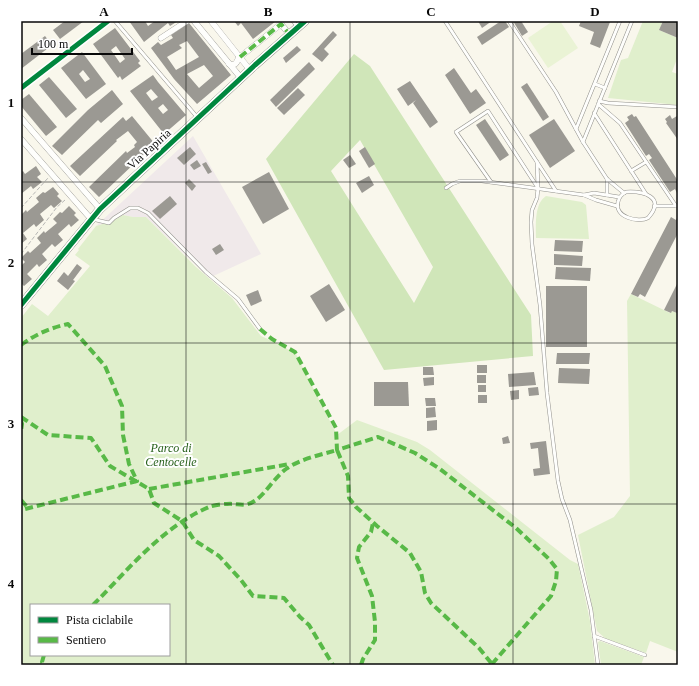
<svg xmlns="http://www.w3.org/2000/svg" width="699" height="686" font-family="Georgia,serif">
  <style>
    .industrial { fill: #f0e9ea }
    .green { fill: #e0efcc; fill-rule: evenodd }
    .forest { fill: #d0e6b9; fill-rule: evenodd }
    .pitch { fill: #eaf3d5 }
    .building { fill: #9b9993; fill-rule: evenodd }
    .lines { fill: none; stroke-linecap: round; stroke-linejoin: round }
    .lane-casing { stroke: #91908b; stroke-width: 4 }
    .street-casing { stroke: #91908b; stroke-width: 6 }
    .secondary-casing { stroke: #888782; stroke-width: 9 }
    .path { stroke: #b6b6b4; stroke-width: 1; stroke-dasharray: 4 2; stroke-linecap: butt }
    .lane { stroke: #fefefc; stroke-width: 3 }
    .street { stroke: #fefefc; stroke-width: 5.5 }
    .secondary { stroke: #f4f3e6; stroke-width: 8 }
    .quiet { stroke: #58b947; stroke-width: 4; stroke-dasharray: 8 4; stroke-linecap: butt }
    .cycleway-casing { stroke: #fff; stroke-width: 8 }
    .cycleway { stroke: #00873e; stroke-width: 5 }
    .grid { fill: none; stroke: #090909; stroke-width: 1; stroke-opacity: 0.55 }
    .labels { text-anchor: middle; stroke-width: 4; stroke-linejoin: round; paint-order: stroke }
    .street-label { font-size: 12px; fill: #090909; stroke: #fff }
    .park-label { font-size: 12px; font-style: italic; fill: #27601b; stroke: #fff }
    .neatline { fill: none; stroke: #090909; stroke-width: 1.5 }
    .grid-label { font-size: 13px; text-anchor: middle; font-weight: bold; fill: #090909 }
  </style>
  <rect width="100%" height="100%" fill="#f9f7ec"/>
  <path class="industrial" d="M 193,136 L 261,254 L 209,278 L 146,217 L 133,217 L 123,215 L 113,221 L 96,226 Z"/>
  <g class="green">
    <path d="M 643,21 L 663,21 L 659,30 L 678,38 L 678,56 L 672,72 L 678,74 L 678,105 L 608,98 L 621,60 L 628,58 Z"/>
    <path d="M 546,196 L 582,202 L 586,205 L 589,239 L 536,238 C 536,225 534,204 546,196 Z"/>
    <path d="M 123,215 L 133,217 L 146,217 L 196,267 L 232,298 L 261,336 L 279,344 L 296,354 L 337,435 L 357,420 L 417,442 L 430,450 L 570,560 L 578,564 L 590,621 L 595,665 L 21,665 L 21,318 L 32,304 L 48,316 L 90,266 L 75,255 L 79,250 L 78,249 L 96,226 L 113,221 ZM 31,605 L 169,605 L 169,655 L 31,655 Z"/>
    <path d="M 631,294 L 670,313 L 672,311 L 677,313 L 678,311 L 678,652 L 650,641 L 646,653 L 606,639 L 597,631 L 578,535 L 614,517 L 630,496 L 627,301 Z"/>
    <path d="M 600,641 L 644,657 L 641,665 L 601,665 L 598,642 Z"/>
  </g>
  <path class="forest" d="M 354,54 L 370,66 L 531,315 L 533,356 L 384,370 L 266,159 ZM 360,140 L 433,267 L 414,303 L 331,171 Z"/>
  <path class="pitch" d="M 553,21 L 560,21 L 578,48 L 548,68 L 528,38 Z"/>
  <g class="building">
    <path d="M 65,21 L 84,21 L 60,39 L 53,30 Z"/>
    <path d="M 129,21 L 145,21 L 148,26 L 155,21 L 178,21 L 170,26 L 168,23 L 144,42 Z"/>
    <path d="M 234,21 L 276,21 L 253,39 L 241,23 L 238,26 Z"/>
    <path d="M 478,21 L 492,21 L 482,28 Z"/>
    <path d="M 501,21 L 505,21 L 509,27 L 482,45 L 477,37 Z"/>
    <path d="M 513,21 L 521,21 L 528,32 L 522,36 Z"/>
    <path d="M 581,21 L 607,21 L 610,22 L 600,48 L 590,44 L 594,32 L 579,26 Z"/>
    <path d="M 663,21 L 678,21 L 678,38 L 659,30 Z"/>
    <path d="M 189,23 L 231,75 L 197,104 L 174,79 L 151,48 L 158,42 L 161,45 L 173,38 L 171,35 ZM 187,41 L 199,57 L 176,70 L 167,57 L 182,48 L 179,45 ZM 204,65 L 213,76 L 199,88 L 187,74 Z"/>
    <path d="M 115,28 L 140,61 L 138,63 L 141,66 L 122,80 L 120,76 L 118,78 L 93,44 ZM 116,46 L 125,59 L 120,63 L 111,50 Z"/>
    <path d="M 333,31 L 337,35 L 324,49 L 329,54 L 322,62 L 312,54 Z"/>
    <path d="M 45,36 L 52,45 L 21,69 L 21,54 Z"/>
    <path d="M 297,46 L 301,50 L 286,63 L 283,58 Z"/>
    <path d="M 82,52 L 106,84 L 86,99 L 61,68 ZM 83,70 L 90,79 L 85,82 L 79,74 Z"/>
    <path d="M 309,62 L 315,69 L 276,107 L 270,100 Z"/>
    <path d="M 454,68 L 471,93 L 476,89 L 486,103 L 470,114 L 445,75 Z"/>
    <path d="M 153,75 L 158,82 L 186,115 L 164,134 L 130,91 ZM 151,89 L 158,97 L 152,101 L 146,93 ZM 163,104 L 168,110 L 163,114 L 158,108 Z"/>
    <path d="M 49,77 L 77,109 L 66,118 L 39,85 Z"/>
    <path d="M 410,81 L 438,122 L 430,128 L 413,103 L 416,100 L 408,106 L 397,89 Z"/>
    <path d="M 527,83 L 549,117 L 543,121 L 521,87 Z"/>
    <path d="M 298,88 L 305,95 L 284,115 L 277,108 Z"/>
    <path d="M 112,90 L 123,104 L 101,123 L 98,120 L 62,155 L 52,146 L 88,110 Z"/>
    <path d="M 29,94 L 57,127 L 46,136 L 21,106 L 21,100 Z"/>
    <path d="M 632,114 L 634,117 L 636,116 L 678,181 L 678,192 L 677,193 L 675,189 L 670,192 L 649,160 L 652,158 L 649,154 L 646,156 L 625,123 L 629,120 L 627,117 Z"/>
    <path d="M 670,115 L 672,119 L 677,116 L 678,117 L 678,140 L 666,123 L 667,122 L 665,119 Z"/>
    <path d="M 132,116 L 155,144 L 99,197 L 89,187 L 126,151 L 127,153 L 135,147 L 134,145 L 137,142 L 128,131 L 116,140 L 117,141 L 80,176 L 70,166 L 123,117 L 126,121 Z"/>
    <path d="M 485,119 L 509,155 L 500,161 L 476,125 Z"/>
    <path d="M 554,119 L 575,151 L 550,168 L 529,135 Z"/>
    <path d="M 190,147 L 196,154 L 184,165 L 177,158 Z"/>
    <path d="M 365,147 L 375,164 L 369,168 L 359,151 Z"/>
    <path d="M 350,155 L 356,164 L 349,168 L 343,160 Z"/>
    <path d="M 197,160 L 201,166 L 194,170 L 190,165 Z"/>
    <path d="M 206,162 L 212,172 L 208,174 L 202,164 Z"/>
    <path d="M 36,166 L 41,174 L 37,177 L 42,182 L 33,189 L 31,186 L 21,194 L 21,172 L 23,171 L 25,174 Z"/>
    <path d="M 269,172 L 289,209 L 263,224 L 242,187 Z"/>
    <path d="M 369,176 L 374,185 L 362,193 L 356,183 Z"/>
    <path d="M 189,179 L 196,186 L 192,191 L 185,183 Z"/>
    <path d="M 53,187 L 59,194 L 57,196 L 62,201 L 54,208 L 51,205 L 40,214 L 44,220 L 36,227 L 34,224 L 23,233 L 27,239 L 21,244 L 21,215 L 26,210 L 27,212 L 39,202 L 36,198 L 43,192 L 45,193 Z"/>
    <path d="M 170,196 L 177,204 L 160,219 L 152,211 Z"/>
    <path d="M 69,206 L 76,213 L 74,215 L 79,220 L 71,227 L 69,224 L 58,234 L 63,240 L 55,247 L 52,244 L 42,254 L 47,260 L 39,267 L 37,264 L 27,274 L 32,279 L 24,286 L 21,283 L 21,266 L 25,262 L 21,258 L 28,251 L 30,253 L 41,243 L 37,238 L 44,231 L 45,233 L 57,223 L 53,219 L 60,212 L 62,213 Z"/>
    <path d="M 678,216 L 678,233 L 645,297 L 640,294 L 638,297 L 631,294 L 671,217 L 676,220 Z"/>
    <path d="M 555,240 L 583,241 L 582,252 L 554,251 Z"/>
    <path d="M 220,244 L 224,250 L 216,255 L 212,249 Z"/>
    <path d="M 554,254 L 583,256 L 582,266 L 554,265 Z"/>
    <path d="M 77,264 L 82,268 L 73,280 L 75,281 L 68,290 L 57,281 L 64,272 L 68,276 Z"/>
    <path d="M 556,267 L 591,268 L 590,281 L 555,279 Z"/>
    <path d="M 678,282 L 678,311 L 677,313 L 672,311 L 671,313 L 664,310 Z"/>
    <path d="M 329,284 L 345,310 L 326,322 L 310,296 Z"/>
    <rect x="546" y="286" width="41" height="61"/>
    <path d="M 258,290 L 262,301 L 251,306 L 246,295 Z"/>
    <path d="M 557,353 L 590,353 L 589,364 L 556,364 Z"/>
    <rect x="477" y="365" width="10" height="8"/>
    <path d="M 423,367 L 433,367 L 434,375 L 423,375 Z"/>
    <path d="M 559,368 L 590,369 L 589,384 L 558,383 Z"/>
    <path d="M 534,372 L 536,385 L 509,387 L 508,374 Z"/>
    <rect x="477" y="375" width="9" height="8"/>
    <path d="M 434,377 L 434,385 L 424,386 L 423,378 Z"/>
    <path d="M 374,382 L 408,382 L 409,406 L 374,406 Z"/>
    <rect x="478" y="385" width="8" height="7"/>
    <path d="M 538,387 L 539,395 L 529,396 L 528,388 Z"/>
    <path d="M 519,390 L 519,399 L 511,400 L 510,391 Z"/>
    <rect x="478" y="395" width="9" height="8"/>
    <path d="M 425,398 L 435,398 L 436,406 L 426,406 Z"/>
    <path d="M 435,407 L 436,417 L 426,418 L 426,408 Z"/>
    <path d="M 437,420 L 437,430 L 427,431 L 427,421 Z"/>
    <path d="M 508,436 L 510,443 L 503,444 L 502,438 Z"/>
    <path d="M 546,441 L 550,474 L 534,476 L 533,469 L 540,468 L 538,448 L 531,449 L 530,443 Z"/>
  </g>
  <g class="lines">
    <g class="lane-casing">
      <g id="lane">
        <path d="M 115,21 L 197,117"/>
        <path d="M 293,21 L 297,26"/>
        <path d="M 445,21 L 537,162"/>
        <path d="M 509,21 L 556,92 L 583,142 L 607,179 L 624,193"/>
        <path d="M 595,84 L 605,88"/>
        <path d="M 599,101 L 608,103 L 678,107"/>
        <path d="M 598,104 L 620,123 L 676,206"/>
        <path d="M 594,113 L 646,194"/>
        <path d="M 576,129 L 620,21"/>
        <path d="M 583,142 L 632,21"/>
        <path d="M 631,171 L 646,162"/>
        <path d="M 607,179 L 607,195"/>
        <path d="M 491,182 L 456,132 L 488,111 L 538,188 L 537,198 L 532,210 L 531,222 L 532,244 L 540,305 L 547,393 L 558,481 L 562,499 L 570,520 L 591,610 L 598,665"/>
        <path d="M 538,187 L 537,162 L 556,191"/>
        <path d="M 446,188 L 452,184 L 460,181 L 482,181 L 584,195 L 594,193 L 619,197"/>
        <path d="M 626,192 C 643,191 667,197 648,218 C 638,223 614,217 618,202 C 619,197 622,194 626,192 Z"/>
        <path d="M 584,195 L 596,200 L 617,206"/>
        <path d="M 654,206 L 678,206"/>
        <path d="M 92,219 L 109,223 L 114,218 L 130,208 L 138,208 L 148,213 L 206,272 L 238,299 L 260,329"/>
        <path d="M 594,636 L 645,655"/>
      </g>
    </g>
    <g class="street-casing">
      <g id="street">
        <path d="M 194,21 L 241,78"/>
        <path d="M 211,21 L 250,70"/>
        <path d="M 161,38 L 187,21"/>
        <path d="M 240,57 L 281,24 L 290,35"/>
        <path d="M 229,64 L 233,65 C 237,64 238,60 239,56"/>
        <path d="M 21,88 L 108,21"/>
        <path d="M 21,118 L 100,209"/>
        <path d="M 21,139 L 91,219"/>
      </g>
    </g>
    <g class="secondary-casing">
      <path id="secondary" d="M 21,305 L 100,209 L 255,65 L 305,21"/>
    </g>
    <g class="path">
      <path d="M 21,208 L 48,178"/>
      <path d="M 21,254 L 57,207 L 65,200"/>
    </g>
    <use href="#lane" class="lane"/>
    <use href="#street" class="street"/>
    <use href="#secondary" class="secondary"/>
    <g class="quiet">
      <path d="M 240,57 L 281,24 L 290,35"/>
      <path d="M 260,329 L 272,339 L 295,352 L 336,428 L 337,450 L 378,437 L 415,453 L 440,469 L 516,528 L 549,559 L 557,569 L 556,581 L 551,596 L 492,664"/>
      <path d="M 21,345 C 36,334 50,328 68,324 L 105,366 L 122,406 L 123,435 L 129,464 L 137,481 L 21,510"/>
      <path d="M 21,417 L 48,435 L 91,438 L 110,466 L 149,489 L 154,503 L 182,521 L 194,540 L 219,556 L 241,580 L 253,596 L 284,598 L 300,617 L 309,625 L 333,665"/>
      <path d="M 21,421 L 22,424 L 21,431"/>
      <path d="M 149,489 L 290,464"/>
      <path d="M 21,500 L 28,508"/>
      <path d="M 93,605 C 128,570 162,527 209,507 C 214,505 222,504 227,504 C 239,503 245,508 256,500 C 266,493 275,477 286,469 C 300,459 320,455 337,450 L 348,476 L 349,498 L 356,507 L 377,526 L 410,553 L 421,572 L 425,593 L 431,603 L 479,648 L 492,664 L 490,665"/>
      <path d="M 44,655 L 42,662 L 44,665"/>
      <path d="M 361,665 L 363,659 L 375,640 L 375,622 L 372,596 L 357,558 L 359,547 L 371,532 L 373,523"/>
    </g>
    <g class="cycleway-casing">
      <g id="cycleway">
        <path d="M 21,88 L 108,21"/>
        <path d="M 21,305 L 100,209 L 255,65 L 305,21"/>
      </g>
    </g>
    <use href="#cycleway" class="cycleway"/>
  </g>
  <path class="grid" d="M 186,21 L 186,665M 350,21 L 350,665M 513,21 L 513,665M 21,182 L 678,182M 21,343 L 678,343M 21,504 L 678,504"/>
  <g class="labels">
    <g class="street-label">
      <text transform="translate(149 149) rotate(-42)" y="4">Via Papiria</text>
    </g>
    <g class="park-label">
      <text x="171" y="452">Parco di<tspan x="171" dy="14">Centocelle</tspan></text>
    </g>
  </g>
  <rect width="699" height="686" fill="none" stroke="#ffffff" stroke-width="44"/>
  <rect x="30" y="604" width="140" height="52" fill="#ffffff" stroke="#9d9d9d"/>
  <rect x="38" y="617" width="20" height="6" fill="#00873e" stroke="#9d9d9d"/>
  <text x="66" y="624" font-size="12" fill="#090909">Pista ciclabile</text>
  <rect x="38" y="637" width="20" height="6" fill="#58b947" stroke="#9d9d9d"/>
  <text x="66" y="644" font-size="12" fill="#090909">Sentiero</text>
  <path d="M32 48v6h100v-6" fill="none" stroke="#090909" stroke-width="2"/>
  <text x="38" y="48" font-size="12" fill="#090909" stroke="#ffffff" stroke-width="3" paint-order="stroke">100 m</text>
  <rect x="22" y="22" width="655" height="642" class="neatline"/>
  <g class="grid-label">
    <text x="104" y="16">A</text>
    <text x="268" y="16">B</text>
    <text x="431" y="16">C</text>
    <text x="595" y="16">D</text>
    <text x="11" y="107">1</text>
    <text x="11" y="267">2</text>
    <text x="11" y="428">3</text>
    <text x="11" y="588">4</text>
  </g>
</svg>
